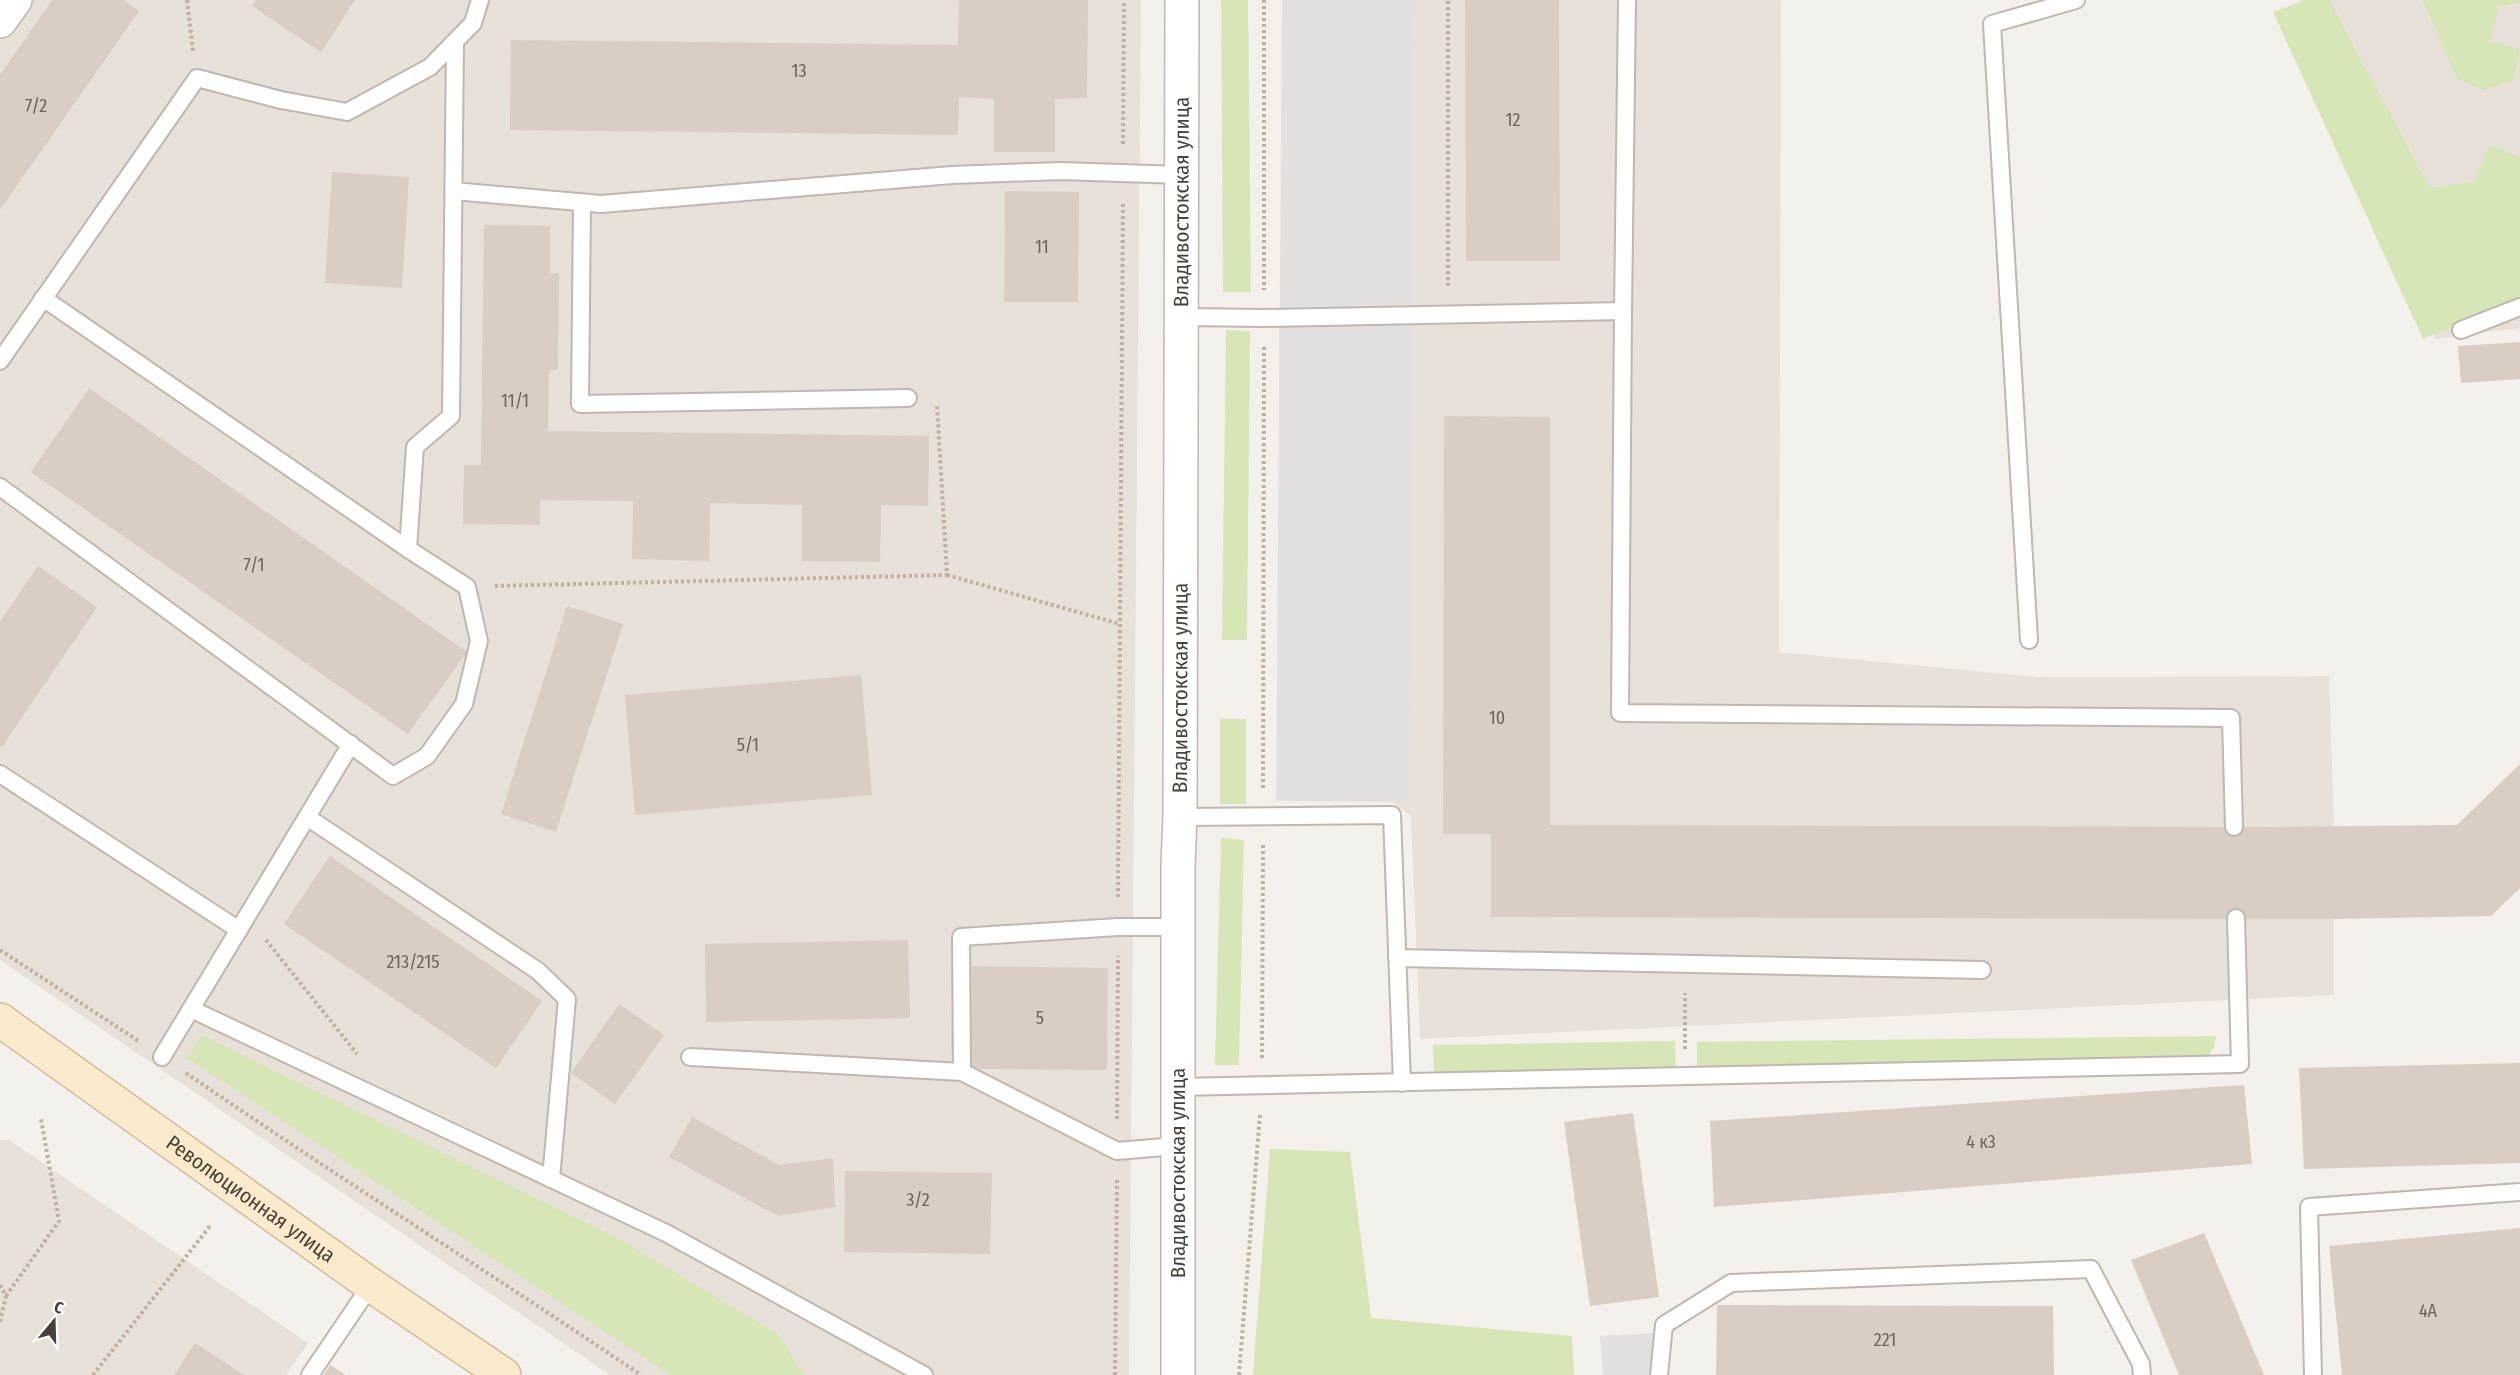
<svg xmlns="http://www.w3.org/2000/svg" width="2520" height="1375" font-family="'Fira Sans Condensed',sans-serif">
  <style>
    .residential { fill: #e8e1d9 }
    .green { fill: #d7e6b6 }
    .parking { fill: #e3e1df }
    .building { fill: #d9cdc4 }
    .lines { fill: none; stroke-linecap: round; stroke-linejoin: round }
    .service-casing { stroke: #c0b7ae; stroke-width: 20 }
    .minor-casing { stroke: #c0b7ae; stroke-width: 36 }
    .tertiary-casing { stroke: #c0b7ae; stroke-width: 36 }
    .secondary-casing { stroke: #d2bc9d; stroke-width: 36 }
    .path { stroke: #c1b09f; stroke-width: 4; stroke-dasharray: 3 3; stroke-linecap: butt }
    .service { stroke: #fff; stroke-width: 16 }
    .minor { stroke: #fff; stroke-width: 33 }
    .tertiary { stroke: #fff; stroke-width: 33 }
    .secondary { stroke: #fceacd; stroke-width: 33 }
    .labels { text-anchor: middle; stroke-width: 6; stroke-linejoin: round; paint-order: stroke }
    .number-label { font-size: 18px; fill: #6c635c }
    .street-label { font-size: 21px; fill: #484039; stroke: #fff }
  </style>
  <rect width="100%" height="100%" fill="#f4f0eb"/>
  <g class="residential">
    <path d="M 0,0 L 1141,0 L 1129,1375 L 610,1375 L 0,960 Z"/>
    <path d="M 1361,0 L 1781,0 L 1779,652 L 2036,677 L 2329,676 L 2334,827 L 2334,995 L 1420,1039 L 1411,816 L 1361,779 Z"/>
    <path d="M 2300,0 L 2520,0 L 2520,328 L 2435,339 Z"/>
    <path d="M 0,1140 L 9,1140 L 308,1343 L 286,1375 L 0,1375 Z"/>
  </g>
  <g class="green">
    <path d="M 1221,0 L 1248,0 L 1251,292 L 1223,292 Z"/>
    <path d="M 2306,0 L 2329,0 L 2430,188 L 2474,182 L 2490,145 L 2520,157 L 2520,300 L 2423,339 L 2273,12 Z"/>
    <path d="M 2422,0 L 2520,0 L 2520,3 L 2499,6 L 2490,41 L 2520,49 L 2513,81 L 2483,90 L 2458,79 Z"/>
    <path d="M 1226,330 L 1250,331 L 1247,640 L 1222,640 Z"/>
    <rect x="1220" y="719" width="26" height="85"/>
    <path d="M 1221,838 L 1244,840 L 1239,1065 L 1215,1065 Z"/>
    <path d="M 202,1035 L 619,1239 L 779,1335 L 797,1366 L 807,1375 L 671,1375 L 187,1058 Z"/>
    <path d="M 2216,1036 L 2214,1047 L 2205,1060 L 1697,1067 L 1697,1042 Z"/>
    <path d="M 1675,1041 L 1676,1068 L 1434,1072 L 1433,1045 Z"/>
    <path d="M 1270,1149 L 1350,1152 L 1371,1318 L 1572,1336 L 1574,1375 L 1253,1375 Z"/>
  </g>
  <g class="parking">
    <path d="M 1282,0 L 1415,0 L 1409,802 L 1276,801 Z"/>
    <path d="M 1662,1333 L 1665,1375 L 1603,1375 L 1600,1336 Z"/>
  </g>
  <g class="building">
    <path d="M 52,0 L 124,0 L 139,11 L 0,210 L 0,75 Z"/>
    <path d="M 256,0 L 355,0 L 321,52 L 252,6 Z"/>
    <path d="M 959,0 L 1088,0 L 1087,98 L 1055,99 L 1055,152 L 994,152 L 994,99 L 959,97 L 958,135 L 510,130 L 511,40 L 958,45 Z"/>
    <path d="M 1465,0 L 1559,0 L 1560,261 L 1466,261 Z"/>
    <path d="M 332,172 L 409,177 L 402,288 L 325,283 Z"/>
    <path d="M 1005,191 L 1079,192 L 1078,302 L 1004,302 Z"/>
    <path d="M 484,225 L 550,226 L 550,274 L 559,273 L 558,370 L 549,370 L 548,431 L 929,436 L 928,506 L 881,505 L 880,562 L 802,561 L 802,505 L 710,503 L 709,561 L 632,559 L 633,501 L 540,500 L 540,525 L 463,524 L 464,465 L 481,465 Z"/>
    <path d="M 2520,342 L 2520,379 L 2461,383 L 2458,346 Z"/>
    <path d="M 89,388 L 467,652 L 408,734 L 31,472 Z"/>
    <path d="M 1444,416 L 1550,417 L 1550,825 L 2259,827 L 2457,825 L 2520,764 L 2520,888 L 2491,916 L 2334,919 L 1491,917 L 1491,834 L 1443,834 Z"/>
    <path d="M 38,566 L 97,607 L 2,747 L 0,746 L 0,622 Z"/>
    <path d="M 567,606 L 623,624 L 556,832 L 501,814 Z"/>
    <path d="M 861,675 L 872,795 L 635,815 L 625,695 Z"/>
    <path d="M 330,856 L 542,1001 L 496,1068 L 284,924 Z"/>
    <path d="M 908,940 L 910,1018 L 706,1022 L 705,944 Z"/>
    <path d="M 972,966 L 1108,968 L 1107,1070 L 971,1069 Z"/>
    <path d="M 619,1004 L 664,1035 L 615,1104 L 571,1073 Z"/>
    <path d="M 2520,1063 L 2520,1163 L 2304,1169 L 2299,1068 Z"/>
    <path d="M 2244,1085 L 2252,1164 L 1714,1207 L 1710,1121 Z"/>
    <path d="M 1633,1113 L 1659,1297 L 1590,1306 L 1564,1122 Z"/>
    <path d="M 692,1117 L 779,1165 L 833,1158 L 835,1207 L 778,1216 L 669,1157 Z"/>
    <path d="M 845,1171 L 992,1173 L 990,1254 L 844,1252 Z"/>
    <path d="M 2520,1228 L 2520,1375 L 2342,1375 L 2329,1246 Z"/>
    <path d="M 2204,1233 L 2264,1375 L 2179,1375 L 2131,1260 Z"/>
    <path d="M 1717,1305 L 2053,1306 L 2054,1375 L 1716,1375 Z"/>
    <path d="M 195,1343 L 244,1375 L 174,1375 Z"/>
    <path d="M 330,1365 L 346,1375 L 324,1375 Z"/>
  </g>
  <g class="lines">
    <g class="service-casing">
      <g id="service">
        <path d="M 454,191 L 601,204 L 952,175 L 1060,171 L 1181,175"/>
        <path d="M 582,203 L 580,404 L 908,398"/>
        <path d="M 43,298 L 408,549 L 415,447 L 451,416 L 455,42"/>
        <path d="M 1623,311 L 1620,713 L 2231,718 L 2234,827"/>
        <path d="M 1183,317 L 1264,318 L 1623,311 L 1627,0"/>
        <path d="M 2461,330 L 2520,307"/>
        <path d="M 0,361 L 197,78 L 281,100 L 347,112 L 430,67 L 473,23 L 480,0"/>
        <path d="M 0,487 L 393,776 L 427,756 L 464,704 L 479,641 L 467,587 L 408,549"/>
        <path d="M 2029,640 L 1992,24 L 2076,0"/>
        <path d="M 0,774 L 239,930"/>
        <path d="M 307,817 L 538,971 L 567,999 L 551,1179"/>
        <path d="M 1180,817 L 1392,815 L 1402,1083"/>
        <path d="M 1397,958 L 1982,970"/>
        <path d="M 191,1009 L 666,1233 L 924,1375"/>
        <path d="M 162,1057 L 351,744"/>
        <path d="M 690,1057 L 962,1072 L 961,937 L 1118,927 L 1179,927"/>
        <path d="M 962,1072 L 1117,1151 L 1176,1146"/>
        <path d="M 1179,1087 L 2240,1064 L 2236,918"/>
        <path d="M 310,1375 L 371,1285"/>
        <path d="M 1659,1375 L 1664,1325 L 1731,1283 L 2091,1269 L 2141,1364 L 2142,1375"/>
        <path d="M 2313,1375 L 2309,1207 L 2520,1192"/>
      </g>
    </g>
    <g class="minor-casing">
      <path id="minor" d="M 0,21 L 15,0"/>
    </g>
    <g class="tertiary-casing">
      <g id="tertiary">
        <path id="s1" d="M 1178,1375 L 1178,865 L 1180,817 L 1182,0"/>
      </g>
    </g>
    <g class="secondary-casing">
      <g id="secondary">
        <path id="s2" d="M 0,1020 L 371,1285 L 504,1375"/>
      </g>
    </g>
    <g class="path">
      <path d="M 187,0 L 193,51"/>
      <path d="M 1264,0 L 1264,290"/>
      <path d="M 1123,144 L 1124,0"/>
      <path d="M 1448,286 L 1448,0"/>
      <path d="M 947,575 L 1120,624"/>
      <path d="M 495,586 L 947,575 L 937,405"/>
      <path d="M 1263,788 L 1264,346"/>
      <path d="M 1118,897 L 1123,203"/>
      <path d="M 266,940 L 357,1054"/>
      <path d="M 0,950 L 140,1042"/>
      <path d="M 1685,1049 L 1685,993"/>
      <path d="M 1262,1058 L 1263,844"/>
      <path d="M 186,1073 C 336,1176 490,1273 641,1375"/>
      <path d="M 1117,1119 L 1118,956"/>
      <path d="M 0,1285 L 6,1296 L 0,1322"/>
      <path d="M 6,1296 L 59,1221 L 41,1119"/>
      <path d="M 93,1375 L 210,1226"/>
      <path d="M 1115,1375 L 1117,1178"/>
      <path d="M 1239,1375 L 1260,1114"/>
    </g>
    <use href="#service" class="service"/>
    <use href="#minor" class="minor"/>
    <use href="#tertiary" class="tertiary"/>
    <use href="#secondary" class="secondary"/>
  </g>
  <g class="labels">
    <g class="number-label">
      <text x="799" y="77">13</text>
      <text x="36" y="112">7/2</text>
      <text x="1513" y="126">12</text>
      <text x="1042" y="253">11</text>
      <text x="515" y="407">11/1</text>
      <text x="254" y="571">7/1</text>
      <text x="1497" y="724">10</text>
      <text x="748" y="751">5/1</text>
      <text x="413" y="968">213/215</text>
      <text x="1040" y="1024">5</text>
      <text x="1981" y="1148">4 к3</text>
      <text x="918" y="1206">3/2</text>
      <text x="2428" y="1317">4А</text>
      <text x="1885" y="1346">221</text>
    </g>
    <g class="street-label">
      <text dy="7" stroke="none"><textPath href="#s1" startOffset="1173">Владивостокская улица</textPath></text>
      <text dy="7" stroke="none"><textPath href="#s1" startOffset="687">Владивостокская улица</textPath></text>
      <text transform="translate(1178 1173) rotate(-90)" y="7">Владивостокская улица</text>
      <text dy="7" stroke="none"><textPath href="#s2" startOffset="308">Революционная улица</textPath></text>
    </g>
  </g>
  <g transform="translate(54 1321) rotate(19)" stroke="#ffffff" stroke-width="4.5" paint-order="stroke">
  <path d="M0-4.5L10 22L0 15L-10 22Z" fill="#484039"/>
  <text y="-9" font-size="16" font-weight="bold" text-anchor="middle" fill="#484039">С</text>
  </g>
</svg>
